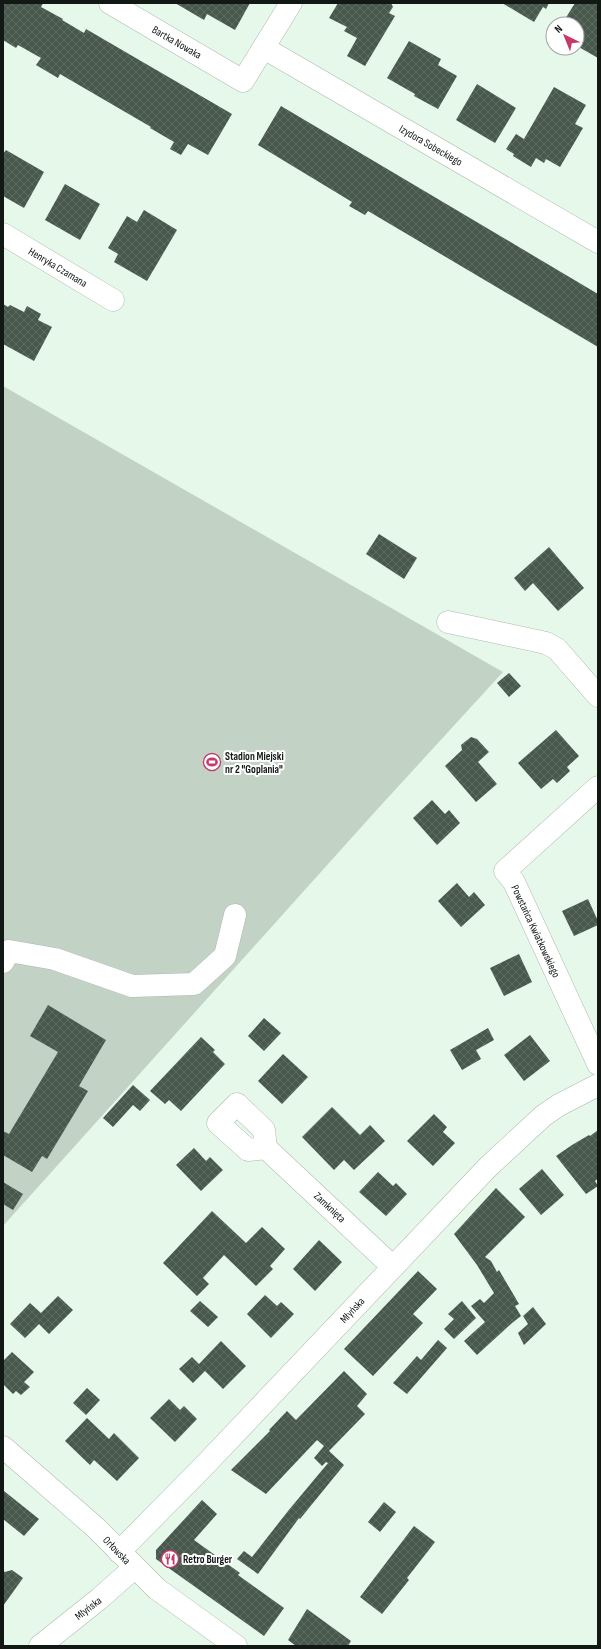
<svg xmlns="http://www.w3.org/2000/svg" width="601" height="1649" font-family="'Sofia Sans Condensed',sans-serif">
  <style>
    .park { fill: #c2d3c6 }
    .building { fill: url(#building-cross-hatch) }
    .lines { fill: none; stroke-linecap: round; stroke-linejoin: round }
    .minor-casing { stroke: #abbcaf; stroke-width: 23 }
    .minor { stroke: #fff; stroke-width: 22 }
    .labels { text-anchor: middle; stroke-width: 4; stroke-linejoin: round; paint-order: stroke }
    .street-label { font-size: 11px; fill: #121814; stroke: #fff }
    .poi-label { font-size: 11px; font-weight: bold; fill: #121814; stroke: #fff; text-anchor: start }
  </style>
  <defs>
    <pattern id="building-cross-hatch" width="8" height="8" patternUnits="userSpaceOnUse"><rect width="8" height="8" fill="#49584d"/><path d="M0 0l8 8M0 8l8-8" fill="none" stroke="#5f6c62"/></pattern>
  </defs>
  <rect width="100%" height="100%" fill="#e6f8ea"/>
  <path class="park" d="M 3,386 L 503,672 L 373,814 L 3,1226 Z"/>
  <g class="building">
    <path d="M 3,3 L 43,3 L 41,7 L 63,19 L 62,20 L 84,33 L 86,29 L 232,114 L 208,155 L 188,144 L 181,155 L 170,149 L 174,142 L 150,128 L 151,127 L 60,74 L 58,78 L 36,65 L 41,58 L 18,45 L 16,48 L 3,40 Z"/>
    <path d="M 175,3 L 250,3 L 235,30 L 207,14 L 204,20 Z"/>
    <path d="M 338,3 L 391,3 L 393,7 L 389,13 L 395,16 L 365,66 L 347,56 L 357,38 L 344,31 L 347,27 L 329,18 Z"/>
    <path d="M 502,3 L 549,3 L 546,9 L 543,7 L 534,22 Z"/>
    <path d="M 575,3 L 598,3 L 598,58 L 577,46 L 577,24 L 562,24 Z"/>
    <path d="M 409,41 L 441,59 L 438,65 L 457,76 L 438,109 L 414,96 L 415,94 L 387,78 Z"/>
    <path d="M 477,84 L 516,108 L 495,143 L 456,120 Z"/>
    <path d="M 554,87 L 586,105 L 575,124 L 583,128 L 560,167 L 546,159 L 544,163 L 536,158 L 531,167 L 513,156 L 514,154 L 506,149 L 516,134 L 524,139 Z"/>
    <path d="M 281,106 L 598,294 L 598,347 L 368,211 L 365,215 L 349,206 L 352,202 L 258,145 Z"/>
    <path d="M 6,150 L 44,172 L 24,208 L 3,196 L 3,154 Z"/>
    <path d="M 65,184 L 100,204 L 80,240 L 45,220 Z"/>
    <path d="M 144,210 L 177,230 L 147,281 L 114,262 L 118,254 L 108,248 L 127,216 L 137,222 Z"/>
    <path d="M 3,304 L 8,307 L 10,305 L 24,312 L 27,306 L 41,314 L 38,320 L 52,327 L 34,361 L 3,344 Z"/>
    <path d="M 379,534 L 417,558 L 404,579 L 366,554 Z"/>
    <path d="M 549,547 L 584,588 L 558,611 L 533,583 L 525,591 L 514,578 Z"/>
    <path d="M 509,673 L 521,686 L 509,697 L 497,683 Z"/>
    <path d="M 556,730 L 579,756 L 567,767 L 570,771 L 557,783 L 553,779 L 541,789 L 518,763 Z"/>
    <path d="M 471,737 L 477,739 L 489,752 L 478,762 L 497,784 L 476,802 L 445,766 L 462,750 L 461,745 Z"/>
    <path d="M 432,800 L 445,814 L 449,810 L 460,823 L 437,845 L 413,818 Z"/>
    <path d="M 457,883 L 469,897 L 474,892 L 485,905 L 461,927 L 438,901 Z"/>
    <path d="M 588,899 L 598,921 L 598,925 L 574,936 L 562,911 Z"/>
    <path d="M 519,954 L 532,982 L 504,996 L 490,968 Z"/>
    <path d="M 48,1005 L 106,1040 L 79,1086 L 88,1091 L 47,1159 L 42,1156 L 32,1172 L 3,1155 L 3,1131 L 9,1134 L 58,1052 L 30,1036 Z"/>
    <path d="M 264,1018 L 281,1033 L 264,1051 L 248,1036 Z"/>
    <path d="M 488,1028 L 494,1040 L 476,1050 L 481,1059 L 462,1070 L 450,1050 Z"/>
    <path d="M 530,1035 L 550,1061 L 524,1081 L 504,1055 Z"/>
    <path d="M 201,1037 L 215,1050 L 213,1052 L 225,1064 L 181,1111 L 169,1100 L 165,1104 L 150,1091 Z"/>
    <path d="M 283,1054 L 308,1077 L 282,1104 L 258,1081 Z"/>
    <path d="M 133,1085 L 150,1100 L 140,1111 L 133,1105 L 113,1127 L 103,1118 Z"/>
    <path d="M 332,1107 L 360,1135 L 370,1125 L 385,1141 L 354,1170 L 344,1160 L 334,1170 L 302,1137 Z"/>
    <path d="M 434,1114 L 447,1127 L 443,1132 L 455,1143 L 433,1166 L 407,1141 Z"/>
    <path d="M 598,1130 L 598,1179 L 595,1181 L 598,1186 L 586,1194 L 556,1156 L 572,1145 L 589,1135 L 590,1136 Z"/>
    <path d="M 194,1148 L 206,1161 L 210,1157 L 223,1170 L 201,1191 L 176,1165 Z"/>
    <path d="M 542,1169 L 564,1195 L 541,1215 L 519,1189 Z"/>
    <path d="M 378,1172 L 393,1186 L 396,1183 L 407,1194 L 386,1216 L 359,1192 Z"/>
    <path d="M 3,1182 L 23,1194 L 13,1210 L 3,1204 Z"/>
    <path d="M 496,1188 L 525,1217 L 485,1257 L 491,1261 L 497,1272 L 499,1270 L 519,1304 L 515,1306 L 521,1316 L 512,1323 L 477,1355 L 464,1341 L 485,1322 L 471,1306 L 480,1299 L 484,1303 L 494,1293 L 477,1265 L 454,1234 Z"/>
    <path d="M 212,1211 L 246,1243 L 262,1227 L 285,1249 L 270,1266 L 273,1269 L 256,1286 L 224,1255 L 203,1278 L 209,1284 L 197,1296 L 163,1263 Z"/>
    <path d="M 319,1240 L 342,1262 L 315,1291 L 293,1269 Z"/>
    <path d="M 418,1271 L 437,1289 L 413,1314 L 423,1323 L 373,1376 L 344,1349 Z"/>
    <path d="M 265,1295 L 277,1306 L 281,1302 L 294,1314 L 271,1338 L 247,1314 Z"/>
    <path d="M 58,1296 L 73,1310 L 49,1334 L 39,1324 L 25,1338 L 10,1324 L 30,1303 L 41,1313 Z"/>
    <path d="M 200,1301 L 218,1317 L 208,1327 L 190,1311 Z"/>
    <path d="M 462,1301 L 476,1318 L 454,1339 L 444,1329 L 454,1319 L 448,1314 Z"/>
    <path d="M 533,1307 L 546,1324 L 524,1345 L 518,1333 L 528,1324 L 523,1316 Z"/>
    <path d="M 438,1340 L 447,1348 L 407,1394 L 393,1383 L 417,1356 L 421,1360 Z"/>
    <path d="M 221,1341 L 246,1366 L 223,1389 L 205,1371 L 193,1383 L 179,1369 L 192,1357 L 199,1364 Z"/>
    <path d="M 12,1352 L 34,1372 L 24,1382 L 30,1387 L 21,1395 L 16,1391 L 13,1394 L 3,1384 L 3,1361 Z"/>
    <path d="M 344,1371 L 367,1394 L 357,1406 L 365,1414 L 329,1451 L 344,1465 L 300,1519 L 299,1518 L 258,1574 L 237,1559 L 244,1551 L 252,1557 L 288,1511 L 328,1463 L 326,1462 L 322,1466 L 314,1458 L 324,1446 L 317,1440 L 266,1494 L 231,1470 L 270,1431 L 269,1430 L 287,1411 L 296,1420 Z"/>
    <path d="M 87,1388 L 100,1400 L 86,1415 L 73,1403 Z"/>
    <path d="M 169,1399 L 180,1410 L 184,1406 L 197,1419 L 175,1442 L 150,1418 Z"/>
    <path d="M 87,1418 L 109,1439 L 114,1433 L 139,1458 L 117,1481 L 94,1460 L 90,1465 L 65,1441 Z"/>
    <path d="M 4,1491 L 39,1519 L 24,1536 L 3,1519 Z"/>
    <path d="M 202,1500 L 217,1514 L 194,1540 L 240,1573 L 238,1575 L 284,1608 L 264,1636 L 156,1559 L 156,1550 Z"/>
    <path d="M 384,1502 L 396,1512 L 380,1532 L 368,1522 Z"/>
    <path d="M 414,1526 L 435,1542 L 407,1578 L 409,1580 L 382,1614 L 360,1597 Z"/>
    <path d="M 12,1570 L 23,1578 L 3,1606 L 3,1571 L 5,1572 Z"/>
    <path d="M 307,1609 L 351,1641 L 348,1646 L 296,1646 L 288,1640 Z"/>
  </g>
  <g class="lines">
    <g class="minor-casing">
      <g id="minor">
        <path d="M 110,3 L 243,81 L 291,3"/>
        <path d="M 264,48 L 598,242"/>
        <path d="M 3,234 L 113,300"/>
        <path d="M 448,622 L 546,643 L 557,649 L 598,696"/>
        <path d="M 598,787 L 505,871 L 514,882 L 598,1064"/>
        <path d="M 3,962 L 9,951 L 55,959 L 132,986 L 194,984 L 225,956 L 235,915"/>
        <path d="M 266,1148 L 248,1150 L 218,1123 L 237,1104 L 264,1130 L 266,1148 L 393,1267"/>
        <path d="M 3,1447 L 95,1527 L 157,1589 L 236,1646"/>
        <path d="M 119,1552 L 203,1467 L 488,1167 L 543,1116 L 559,1105 L 598,1085"/>
        <path d="M 40,1646 L 99,1599 L 134,1568"/>
      </g>
    </g>
    <use href="#minor" class="minor"/>
  </g>
  <defs>
    <g id="stadium-ring" transform="scale(0.9)"><circle r="9.5" fill="#fff" stroke="#c6396a" stroke-width="1.5"/><path d="M0-5a6.5 5 0 1 0 0 10a6.5 5 0 1 0 0-10ZM-3.5-1.8h7v3.6h-7Z" fill="#c6396a"/></g>
    <g id="restaurant-ring" transform="scale(0.9)"><circle r="9.5" fill="#fff" stroke="#c6396a" stroke-width="1.5"/><path d="M-5-6h1v4h1v-4h1v4h1v-4h1v5L-1.5 .5V6h-2V.5L-5-1ZM5-6V6H3V1.5H1.5Q1.5-4 5-6Z" fill="#c6396a"/></g>
  </defs>
  <g fill-rule="evenodd">
    <use href="#stadium-ring" x="212" y="762"/>
    <use href="#restaurant-ring" x="170" y="1559"/>
  </g>
  <g class="labels">
    <g class="street-label">
      <text transform="translate(177 42) rotate(30)" y="4">Bartka Nowaka</text>
      <text transform="translate(431 145) rotate(30)" y="4">Izydora Sobeckiego</text>
      <text transform="translate(58 267) rotate(31)" y="4">Henryka Czamana</text>
      <text transform="translate(536 931) rotate(65)" y="4">Powstańca Kwiatkowskiego</text>
      <text transform="translate(330 1207) rotate(43)" y="4">Zamknięta</text>
      <text transform="translate(352 1310) rotate(-47)" y="4">Młyńska</text>
      <text transform="translate(117 1550) rotate(46)" y="4">Orłowska</text>
      <text transform="translate(88 1608) rotate(-38)" y="4">Młyńska</text>
    </g>
    <g class="poi-label">
      <text x="225" y="760">Stadion Miejski<tspan x="225" dy="13">nr 2 "Goplania"</tspan></text>
      <text x="183" y="1563">Retro Burger</text>
    </g>
  </g>
  <rect width="601" height="1649" fill="none" stroke="#121814" stroke-width="8"/>
  <g transform="translate(565 36) rotate(317)"><circle r="19" fill="#ffffff" stroke="#a0a3a1"/>
  <path d="M0-3L7 15L0 10L-7 15Z" fill="#c6396a"/>
  <text y="-6" font-size="11" font-weight="bold" text-anchor="middle" fill="#121814">N</text>
  </g>
</svg>
